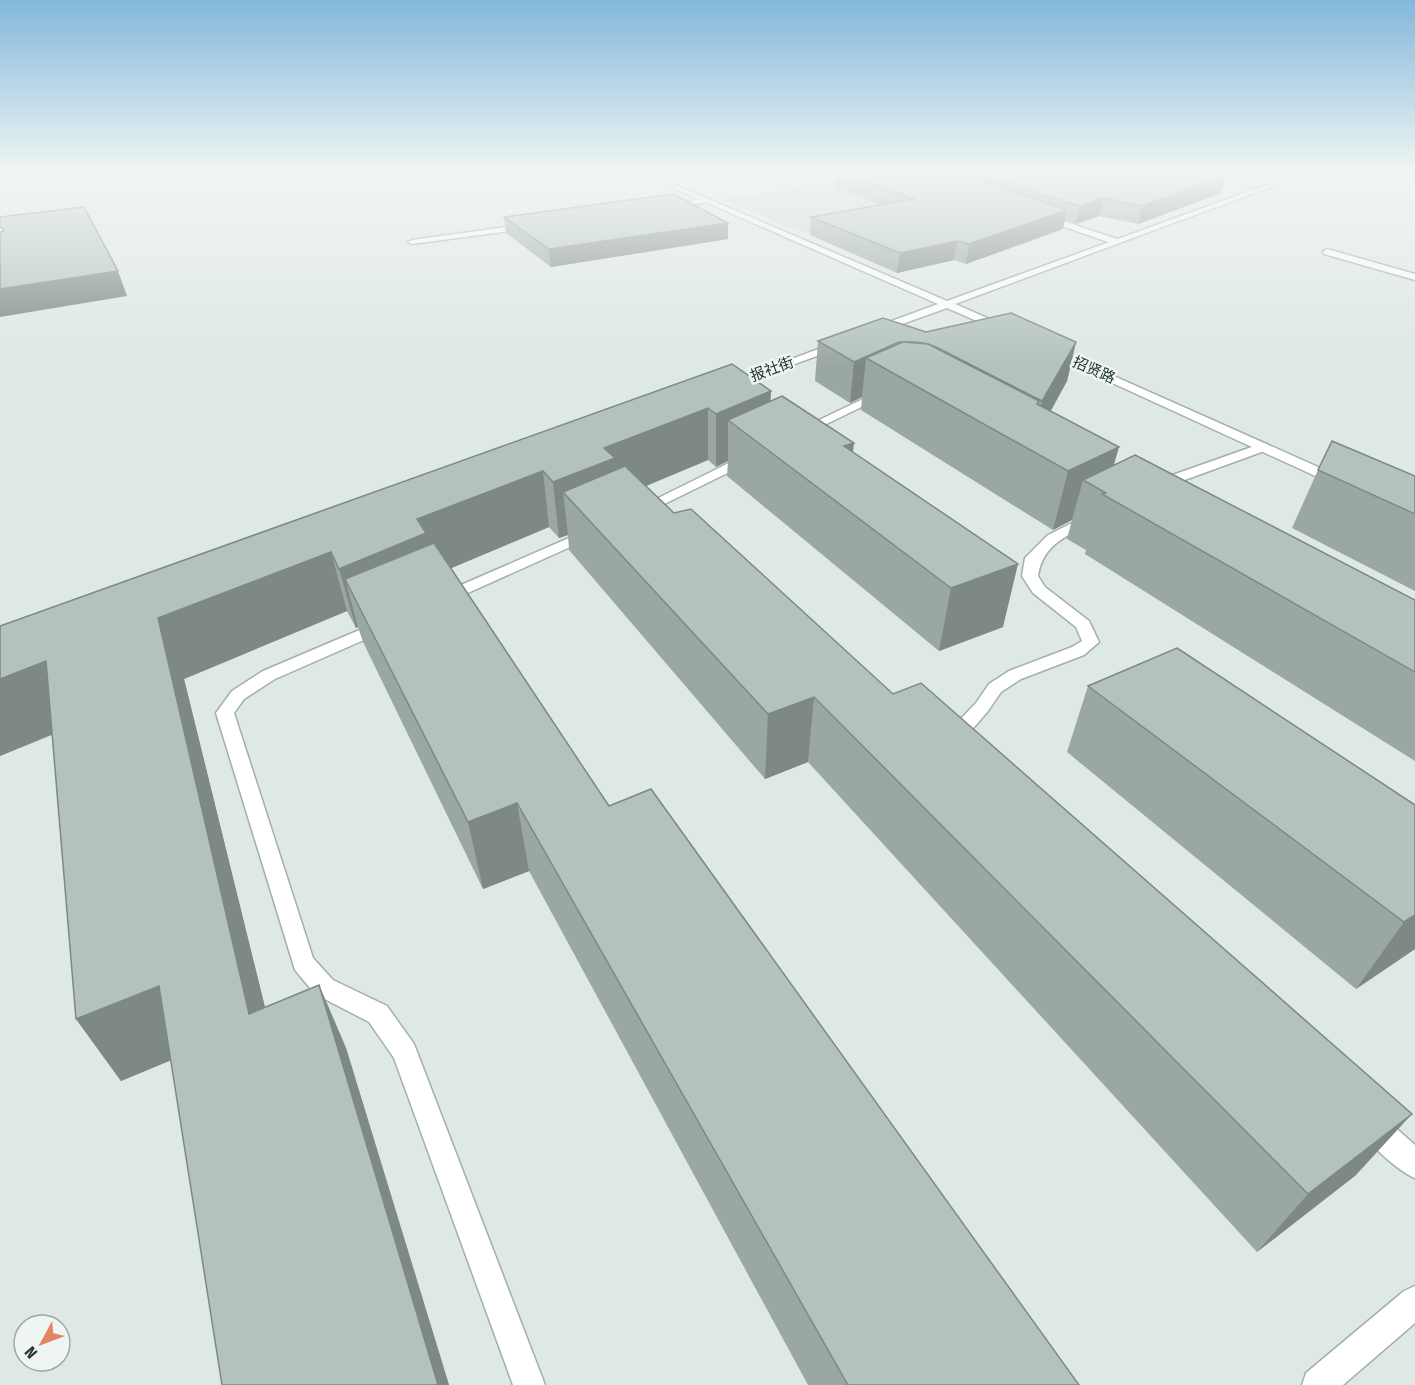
<svg xmlns="http://www.w3.org/2000/svg" width="1415" height="1385" font-family="'Fira Sans Condensed','Noto Sans SC',sans-serif">
  <style>
    .built { fill: #cdd7d3 }
    .lines { fill: none; stroke-linecap: round; stroke-linejoin: round }
    .service-casing { stroke: #a2afab; stroke-width: 3 }
    .minor-casing { stroke: #a2afab; stroke-width: 3 }
    .tertiary-casing { stroke: #a2afab; stroke-width: 3 }
    .service { fill: #fff; fill-rule: evenodd }
    .minor { fill: #fff; fill-rule: evenodd }
    .tertiary { fill: #fff; fill-rule: evenodd }
    .wall { fill: #9ba7a3 }
    .shaded-wall { fill: #7e8884 }
    .building { fill: #b4c2bd; stroke: #7e8884; stroke-width: 1.5 }
    .labels { text-anchor: middle; stroke-width: 5; stroke-linejoin: round; paint-order: stroke }
    .far-street-label { font-size: 15px; fill: #223631; stroke: #eef5f2 }
  </style>
  <rect width="100%" height="100%" fill="#dee8e4"/>
  <path class="built" d="M 907,172 L 929,172 L 1020,204 L 846,226 L 803,233 L 721,199 Z"/>
  <g class="lines">
    <g class="service-casing">
      <g id="service">
        <path d="M 707,198 L 710,202 L 667,208 L 663,206 Z"/>
        <path d="M 1042,214 L 1120,240 L 1121,242 L 1114,244 L 1039,218 L 1038,216 Z"/>
        <path d="M 529,224 L 532,224 L 532,228 L 412,244 L 408,242 L 412,240 Z"/>
        <path d="M 1327,249 L 1415,274 L 1415,280 L 1324,254 L 1323,252 Z"/>
        <path d="M 884,389 L 890,392 L 888,394 L 804,435 L 800,436 L 794,432 Z"/>
        <path d="M 1263,443 L 1267,444 L 1269,447 L 1267,450 L 1160,489 L 1155,490 L 1148,486 L 1150,483 Z"/>
        <path d="M 749,453 L 754,454 L 755,457 L 754,460 L 644,514 L 639,515 L 632,511 Z"/>
        <path d="M 1090,514 L 1095,515 L 1097,518 L 1095,521 C 1068,536 1043,543 1038,576 L 1045,587 L 1089,621 L 1099,642 L 1084,655 L 1021,679 L 1001,692 L 988,711 L 958,746 L 951,747 L 944,746 L 941,741 L 944,736 L 976,703 L 989,684 L 1009,671 L 1072,647 L 1082,641 L 1076,627 L 1033,593 L 1022,576 L 1025,558 L 1048,535 Z"/>
        <path d="M 592,528 L 597,529 L 599,532 L 597,535 L 450,601 L 444,603 L 436,598 L 438,595 Z"/>
        <path d="M 383,620 L 389,621 L 391,625 L 389,629 L 275,679 L 244,699 L 234,713 L 313,958 L 333,980 L 387,1006 L 414,1044 L 545,1385 L 513,1385 L 394,1058 L 369,1022 L 315,994 L 295,970 L 216,713 L 232,691 L 263,671 Z"/>
        <path d="M 1370,1110 L 1380,1114 L 1415,1145 L 1415,1178 C 1397,1171 1364,1140 1356,1123 L 1360,1114 Z"/>
      </g>
    </g>
    <g class="minor-casing">
      <path id="minor" d="M 1415,1286 L 1415,1323 L 1343,1385 L 1302,1385 L 1306,1373 L 1404,1291 Z"/>
    </g>
    <g class="tertiary-casing">
      <g id="tertiary">
        <path d="M 637,172 L 645,172 L 947,301 L 1302,172 L 1311,172 L 955,304 L 1008,327 L 1008,331 L 1000,331 L 947,308 L 874,334 L 870,333 L 870,329 L 938,304 Z"/>
        <path d="M 840,341 L 845,344 L 844,346 L 732,387 L 724,387 L 722,385 Z"/>
        <path d="M 1051,348 L 1345,479 L 1347,482 L 1340,486 L 1335,485 L 1047,353 L 1046,351 Z"/>
      </g>
    </g>
    <use href="#service" class="service"/>
    <use href="#minor" class="minor"/>
    <use href="#tertiary" class="tertiary"/>
  </g>
  <g class="wall">
    <path d="M 836,172 L 1212,172 L 1226,176 L 1221,193 L 1138,224 L 1099,216 L 1076,224 L 1065,220 L 1063,229 L 966,264 L 954,260 L 897,273 L 810,235 L 811,217 L 881,205 L 835,187 Z"/>
    <path d="M 504,217 L 728,239 L 551,267 L 506,233 Z"/>
    <path d="M 926,332 L 1076,342 L 1067,381 L 1050,411 L 1114,465 L 1415,600 L 1415,761 L 1085,554 L 1086,550 L 1067,539 L 1072,520 L 1053,530 L 861,410 L 862,397 L 850,403 L 815,381 L 818,341 Z"/>
    <path d="M 732,364 L 771,391 L 770,401 L 853,452 L 1003,627 L 939,651 L 727,476 L 728,461 L 716,467 L 708,460 L 646,486 L 1356,1175 L 1257,1252 L 808,762 L 765,779 L 569,550 L 568,535 L 559,538 L 549,527 L 451,568 L 609,806 L 1079,1385 L 808,1385 L 529,871 L 483,889 L 363,642 L 358,627 L 356,628 L 347,611 L 184,679 L 265,1008 L 319,985 L 346,1048 L 449,1385 L 222,1385 L 171,1060 L 121,1081 L 76,1019 L 52,735 L 0,756 L 0,626 Z"/>
    <path d="M 1318,470 L 1415,476 L 1415,591 L 1292,528 Z"/>
    <path d="M 1088,686 L 1415,805 L 1415,949 L 1356,989 L 1067,752 Z"/>
  </g>
  <g class="shaded-wall">
    <path d="M 1226,176 L 1221,193 L 1138,224 L 1142,206 Z"/>
    <path d="M 1103,198 L 1099,216 L 1076,224 L 1080,206 Z"/>
    <path d="M 1067,210 L 1063,229 L 966,264 L 969,244 Z"/>
    <path d="M 728,223 L 728,239 L 551,267 L 549,249 Z"/>
    <path d="M 957,241 L 954,260 L 897,273 L 900,253 Z"/>
    <path d="M 118,271 L 127,296 L 0,317 L 0,289 Z"/>
    <path d="M 899,342 L 895,374 L 866,358 L 862,397 L 850,403 L 854,362 Z"/>
    <path d="M 1076,342 L 1067,381 L 1033,444 L 1042,401 Z"/>
    <path d="M 771,391 L 768,442 L 728,420 L 728,461 L 716,467 L 716,414 Z"/>
    <path d="M 708,408 L 708,460 L 617,498 L 563,492 L 568,535 L 559,538 L 553,482 L 604,448 Z"/>
    <path d="M 854,443 L 848,500 L 844,446 Z"/>
    <path d="M 1119,447 L 1105,496 L 1106,493 L 1083,480 L 1072,520 L 1053,530 L 1068,471 Z"/>
    <path d="M 543,471 L 549,527 L 435,575 L 345,579 L 358,627 L 356,628 L 339,569 L 417,519 Z"/>
    <path d="M 331,552 L 347,611 L 184,679 L 282,1076 L 249,1014 L 158,618 Z"/>
    <path d="M 1018,564 L 1003,627 L 939,651 L 951,588 Z"/>
    <path d="M 46,661 L 79,723 L 0,756 L 0,679 Z"/>
    <path d="M 814,697 L 808,762 L 765,779 L 768,714 Z"/>
    <path d="M 517,803 L 529,871 L 483,889 L 468,822 Z"/>
    <path d="M 1415,915 L 1415,949 L 1356,989 L 1404,922 Z"/>
    <path d="M 319,985 L 346,1048 L 449,1385 L 438,1385 Z"/>
    <path d="M 159,986 L 198,1049 L 121,1081 L 76,1019 Z"/>
    <path d="M 1412,1114 L 1356,1175 L 1257,1252 L 1308,1194 Z"/>
  </g>
  <g class="building">
    <path d="M 841,172 L 953,172 L 1067,210 L 969,244 L 957,241 L 900,253 L 811,217 L 914,199 Z"/>
    <path d="M 971,172 L 1212,172 L 1226,176 L 1142,206 L 1103,198 L 1080,206 Z"/>
    <path d="M 673,194 L 728,223 L 549,249 L 504,217 Z"/>
    <path d="M 84,207 L 118,271 L 0,289 L 0,232 L 4,231 L 0,226 L 0,217 Z"/>
    <path d="M 1011,313 L 1076,342 L 1042,401 L 936,347 L 928,344 L 915,342 L 899,342 L 854,362 L 818,341 L 883,318 L 926,332 Z"/>
    <path d="M 903,342 L 928,344 L 1039,401 L 1037,404 L 1119,447 L 1068,471 L 866,358 Z"/>
    <path d="M 732,364 L 771,391 L 716,414 L 708,408 L 604,448 L 615,458 L 553,482 L 543,471 L 417,519 L 426,533 L 339,569 L 331,552 L 158,618 L 249,1014 L 319,985 L 438,1385 L 222,1385 L 159,986 L 76,1019 L 46,661 L 0,679 L 0,626 Z"/>
    <path d="M 782,396 L 854,443 L 844,446 L 1018,564 L 951,588 L 728,420 Z"/>
    <path d="M 1332,441 L 1415,476 L 1415,514 L 1318,470 Z"/>
    <path d="M 1135,455 L 1415,600 L 1415,672 L 1102,494 L 1106,493 L 1083,480 Z"/>
    <path d="M 625,466 L 674,513 L 691,509 L 893,694 L 921,683 L 1412,1114 L 1308,1194 L 814,697 L 768,714 L 563,492 Z"/>
    <path d="M 434,543 L 609,806 L 651,789 L 1079,1385 L 848,1385 L 517,803 L 468,822 L 345,579 Z"/>
    <path d="M 1177,648 L 1415,805 L 1415,915 L 1404,922 L 1088,686 Z"/>
  </g>
  <linearGradient id="sky" x2="0" y2="1"><stop stop-color="#83b8db"/><stop offset="0.47" stop-color="#f0f5f3"/><stop offset="1" stop-color="#f0f5f3" stop-opacity="0"/></linearGradient>
  <rect width="1415" height="366" fill="url(#sky)"/>
  <g class="labels">
    <g class="far-street-label">
      <text transform="translate(772 369) rotate(-20)" y="5">报社街</text>
      <text transform="translate(1094 370) rotate(24)" y="5">招贤路</text>
    </g>
  </g>
  <g transform="translate(42 1343) rotate(229)"><circle r="28" fill="#eef5f2" stroke="#9ca9a5" stroke-width="1.5"/>
  <path d="M0-4.5L10 22L0 15L-10 22Z" fill="#e18563"/>
  <text y="-9" font-size="16" font-weight="bold" text-anchor="middle" fill="#223631">N</text>
  </g>
</svg>
